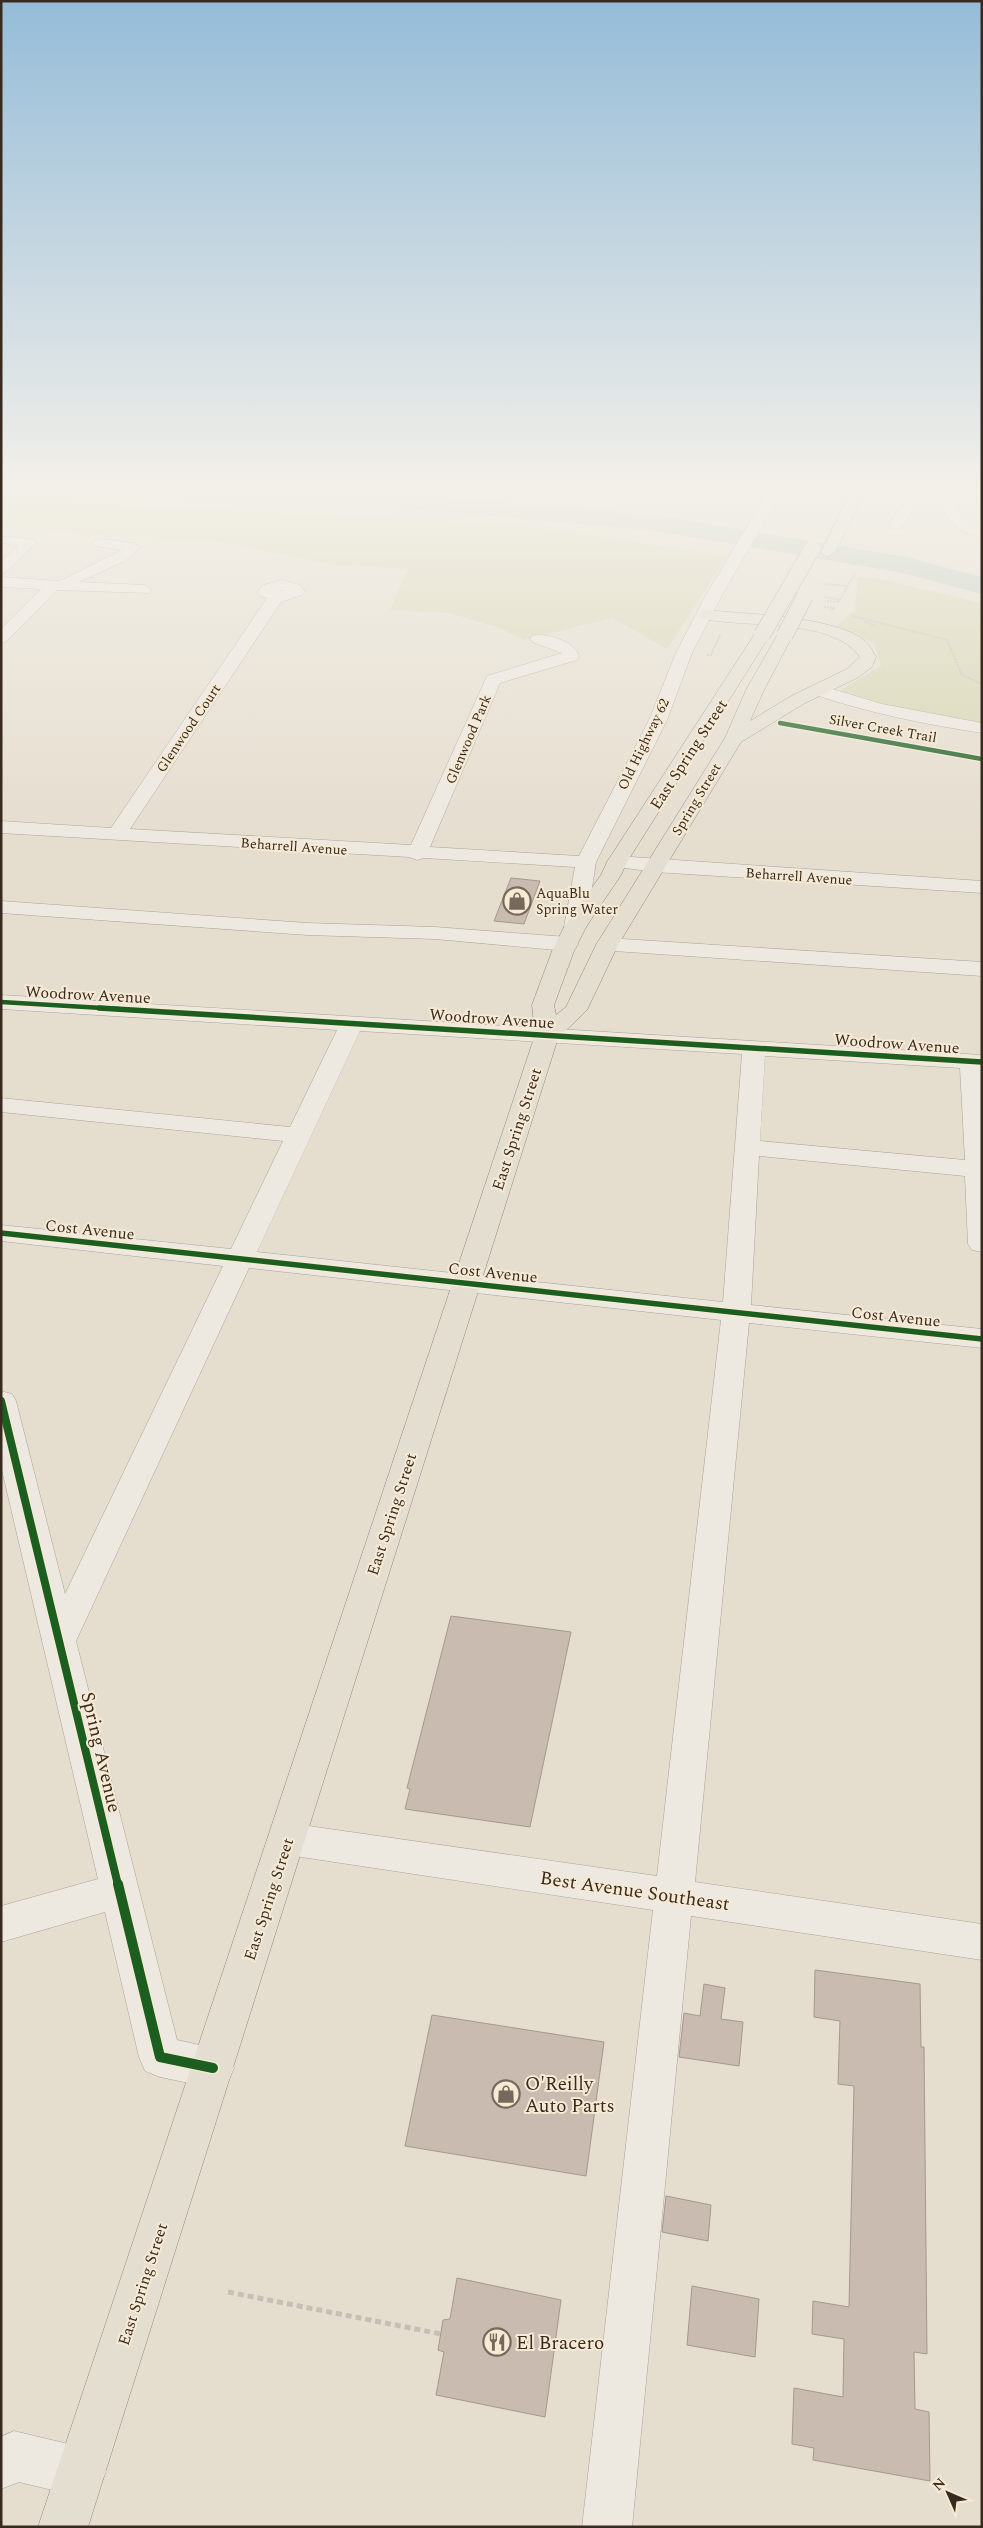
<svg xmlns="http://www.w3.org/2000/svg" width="983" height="2528" font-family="Spectral,serif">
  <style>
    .green { fill: #d6d4b0 }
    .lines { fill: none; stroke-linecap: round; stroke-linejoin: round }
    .river { fill: #b9c9bf; fill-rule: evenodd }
    .building { fill: #c9bbaf; stroke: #a5988d }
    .minor-casing { stroke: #aaa297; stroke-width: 1 }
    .major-casing { stroke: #90887e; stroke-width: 1 }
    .path-far1 { stroke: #c6bfb6; stroke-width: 2; stroke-dasharray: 2 1; stroke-linecap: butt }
    .path { stroke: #c6bfb6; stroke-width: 5; stroke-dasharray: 6 4; stroke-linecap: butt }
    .minor { fill: #ede8e0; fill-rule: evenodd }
    .major { fill: #e4ded1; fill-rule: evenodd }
    .major-bridge-casing { stroke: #90887e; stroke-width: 17; stroke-linecap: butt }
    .major-bridge { stroke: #e4ded1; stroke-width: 16 }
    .cycleway-far3-casing { stroke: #f6ead4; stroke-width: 7 }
    .cycleway-far2-casing { stroke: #f6ead4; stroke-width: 9 }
    .cycleway-far1-casing { stroke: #f6ead4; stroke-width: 11 }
    .cycleway-casing { stroke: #f6ead4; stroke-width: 13 }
    .cycleway-far3 { stroke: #1b5e20; stroke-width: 4.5 }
    .cycleway-far2 { stroke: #1b5e20; stroke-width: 5.5 }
    .cycleway-far1 { stroke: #1b5e20; stroke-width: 8 }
    .cycleway { stroke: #1b5e20; stroke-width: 10 }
    .labels { text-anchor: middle; stroke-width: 4; stroke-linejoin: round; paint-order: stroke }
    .far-street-label { font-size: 14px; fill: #392a1f; stroke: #f6ead4 }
    .far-poi-label { font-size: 14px; fill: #392a1f; stroke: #f6ead4; text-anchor: start }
    .street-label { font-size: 16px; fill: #392a1f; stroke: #f6ead4 }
    .near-street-label { font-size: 19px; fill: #392a1f; stroke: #f6ead4 }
    .near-poi-label { font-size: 19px; fill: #392a1f; stroke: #f6ead4; text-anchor: start }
  </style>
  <rect width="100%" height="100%" fill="#e5ddce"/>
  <g class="green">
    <path d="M 1,498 L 269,513 L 455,521 L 554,529 L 727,557 L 667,649 L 612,618 L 524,640 L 499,628 L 449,613 L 390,610 L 408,569 L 328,564 L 222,542 L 1,528 Z"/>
    <path d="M 858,577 L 879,579 L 982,603 L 982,726 L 859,701 L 840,691 L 881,666 L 874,643 L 836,626 L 855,610 Z"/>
  </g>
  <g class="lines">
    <path class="river" d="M 135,490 L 379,492 L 656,515 L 906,557 L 982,577 L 982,594 L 903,573 L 656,531 L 379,506 L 147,497 L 138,495 Z"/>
  </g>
  <g class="building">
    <path d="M 511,878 L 540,881 L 524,924 L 494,921 Z"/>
    <path d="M 451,1616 L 571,1632 L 530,1827 L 405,1809 L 410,1789 L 407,1788 Z"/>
    <path d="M 815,1970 L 920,1984 L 921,2047 L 924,2047 L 927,2354 L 914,2352 L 915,2409 L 929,2412 L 930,2481 L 813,2460 L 814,2448 L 792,2444 L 794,2388 L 843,2397 L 844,2339 L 812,2334 L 813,2301 L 849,2307 L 854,2086 L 838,2084 L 840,2021 L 814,2017 Z"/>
    <path d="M 704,1984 L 725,1988 L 721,2019 L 743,2022 L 739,2066 L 679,2057 L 684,2013 L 700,2016 Z"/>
    <path d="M 432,2015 L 604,2042 L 586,2176 L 405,2146 Z"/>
    <path d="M 666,2196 L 711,2205 L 708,2241 L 662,2232 Z"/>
    <path d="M 457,2278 L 561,2300 L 545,2417 L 436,2395 L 444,2352 L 438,2350 L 443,2320 L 450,2319 Z"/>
    <path d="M 692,2286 L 759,2299 L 755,2357 L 687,2345 Z"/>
  </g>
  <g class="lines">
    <g class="minor-casing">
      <g id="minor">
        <path d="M 769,490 L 783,490 L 722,595 L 692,653 L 667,720 L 596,862 L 586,927 L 583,932 L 575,933 L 567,932 L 564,927 L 575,867 L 424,858 L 417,860 L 409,857 L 1,833 L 1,821 L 111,828 L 267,598 L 260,596 L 257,593 L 263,585 L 282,580 L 300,585 L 305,592 L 302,595 L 281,602 L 130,829 L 411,845 L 487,676 L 562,653 L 532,642 L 530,639 L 532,636 C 545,632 576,642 579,656 L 577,660 L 500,683 L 430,847 L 579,856 L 649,720 L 676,653 L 706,595 ZM 282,590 L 286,590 L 275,591 Z"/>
        <path d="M 913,490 L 926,490 L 901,528 L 891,528 L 889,525 Z"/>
        <path d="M 938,490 L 952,490 C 955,511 962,521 982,529 L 982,538 C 956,532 942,517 938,490 Z"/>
        <path d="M 8,536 L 34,540 L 36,543 L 6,572 L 1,573 L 1,561 L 18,546 L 3,543 L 3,537 Z"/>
        <path d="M 100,539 L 133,543 L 140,547 L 125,561 L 79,582 L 144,585 L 152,590 L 149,593 L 57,590 L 7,641 L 1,643 L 1,629 L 41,589 L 1,587 L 1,577 L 60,581 L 122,550 L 95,546 L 93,543 L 95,540 Z"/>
        <path d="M 819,685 L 882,704 L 982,723 L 982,733 C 924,724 868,713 813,694 L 810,690 L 813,686 Z"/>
        <path d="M 617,856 L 982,881 L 982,893 L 655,872 L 610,866 L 607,862 L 610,858 Z"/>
        <path d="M 1,901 L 307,923 L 435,927 L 567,937 L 575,939 L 578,944 L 575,949 L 567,951 L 435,939 L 307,935 L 1,913 Z"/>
        <path d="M 607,938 L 982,962 L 982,976 L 599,950 L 596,945 L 599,940 Z"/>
        <path d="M 1,995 L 982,1055 L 982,1252 L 972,1250 L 968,1244 L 965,1176 L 759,1156 L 751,1305 L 982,1329 L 982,1348 L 749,1323 L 695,1882 L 982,1924 L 982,1960 L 691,1916 L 632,2527 L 582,2527 L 653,1910 L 288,1855 L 275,1851 L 269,1839 L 275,1827 L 288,1823 L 657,1876 L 721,1320 L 249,1268 L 76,1641 L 177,2040 L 213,2048 L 228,2054 L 234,2068 L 228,2082 L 213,2088 L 160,2077 L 145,2071 L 139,2057 L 105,1912 L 1,1942 L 1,1906 L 98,1879 L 1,1466 L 1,1391 L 12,1394 L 16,1401 L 65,1594 L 223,1266 L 1,1241 L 1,1225 L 231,1249 L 283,1141 L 1,1112 L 1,1098 L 290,1127 L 337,1030 L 1,1009 ZM 360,1031 L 742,1054 L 723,1302 L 257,1252 ZM 765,1056 L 960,1068 L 965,1160 L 760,1141 Z"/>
        <path d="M 14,2431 L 81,2447 L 98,2455 L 106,2472 L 98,2489 L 81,2497 L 19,2482 L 1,2489 L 1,2437 Z"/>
      </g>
    </g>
    <g class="major-casing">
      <g id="major">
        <path d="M 852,490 L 866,490 L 835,552 L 828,556 L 823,555 L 821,552 Z"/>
        <path d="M 705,610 C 744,614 836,616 865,641 C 870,645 873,652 876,657 L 872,667 L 859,677 L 805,703 L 741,742 L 618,945 L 587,1010 L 558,1038 L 88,2527 L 38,2527 L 535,1035 L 532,1005 L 552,951 L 564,927 L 601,875 L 607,862 L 756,632 L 768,632 L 770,635 L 627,862 L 621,875 L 586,927 L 574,951 L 554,1005 L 556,1015 L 566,1007 L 596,945 L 725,738 L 746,690 L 779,632 L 791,632 L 793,635 L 764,690 L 750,721 L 793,695 L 847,669 L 860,657 C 831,616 743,629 699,618 L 697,615 Z"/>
      </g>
    </g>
    <g class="path-far1">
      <path d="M 823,584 L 846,586"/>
      <path d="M 825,597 L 840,600 L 838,602 L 825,601"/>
      <path d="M 840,600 L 855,573"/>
      <path d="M 824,607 L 835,608 L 831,610"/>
      <path d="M 853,616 L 947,640 L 962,675 L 982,684"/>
      <path d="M 864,622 L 875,625 L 871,627"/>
      <path d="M 707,655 L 711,655 L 720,635"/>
    </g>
    <path class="path" d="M 228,2292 L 441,2334"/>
    <use href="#minor" class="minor"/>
    <use href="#major" class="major"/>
    <g class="major-bridge-casing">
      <g id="major-bridge">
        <path d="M 762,635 L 812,549"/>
        <path d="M 785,635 L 805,596"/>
      </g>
    </g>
    <use href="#major-bridge" class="major-bridge"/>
    <g class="cycleway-far3-casing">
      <g id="cycleway-far3">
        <path d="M 780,723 L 982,759"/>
        <path d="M 1,1002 L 119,1009"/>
      </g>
    </g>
    <g class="cycleway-far2-casing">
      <g id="cycleway-far2">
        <path d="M 99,1008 L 982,1062"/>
        <path d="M 1,1233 L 982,1339"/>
      </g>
    </g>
    <g class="cycleway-far1-casing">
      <path id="cycleway-far1" d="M 1,1401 L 118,1885"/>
    </g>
    <g class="cycleway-casing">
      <path id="cycleway" d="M 118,1884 L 160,2057 L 213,2068"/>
    </g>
    <use href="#cycleway-far3" class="cycleway-far3"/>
    <use href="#cycleway-far2" class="cycleway-far2"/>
    <use href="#cycleway-far1" class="cycleway-far1"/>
    <use href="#cycleway" class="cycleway"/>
  </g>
  <linearGradient id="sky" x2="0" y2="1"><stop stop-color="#95bcd8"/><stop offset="0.58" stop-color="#f3f0e9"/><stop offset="1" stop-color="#f3f0e9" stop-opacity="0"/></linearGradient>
  <rect width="983" height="844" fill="url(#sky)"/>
  <defs>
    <g id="shop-ring" transform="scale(1.4375)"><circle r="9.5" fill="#f6ead4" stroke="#75695c" stroke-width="1.5"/><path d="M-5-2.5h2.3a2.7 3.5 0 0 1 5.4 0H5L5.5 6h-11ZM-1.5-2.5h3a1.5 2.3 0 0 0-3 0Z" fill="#75695c"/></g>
    <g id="restaurant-ring" transform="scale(1.4375)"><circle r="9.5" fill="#f6ead4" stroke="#75695c" stroke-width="1.5"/><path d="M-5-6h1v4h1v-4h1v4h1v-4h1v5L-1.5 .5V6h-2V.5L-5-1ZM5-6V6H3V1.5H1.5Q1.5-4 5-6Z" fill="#75695c"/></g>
  </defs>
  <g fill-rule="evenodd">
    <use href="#shop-ring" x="517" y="901"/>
    <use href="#shop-ring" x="506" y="2094"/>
    <use href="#restaurant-ring" x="497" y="2342"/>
  </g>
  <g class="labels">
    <g class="far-street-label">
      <text transform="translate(188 728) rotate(-56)" y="5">Glenwood Court</text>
      <text transform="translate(883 728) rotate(10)" y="5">Silver Creek Trail</text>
      <text transform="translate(468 739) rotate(-67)" y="5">Glenwood Park</text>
      <text transform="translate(643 744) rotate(-64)" y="5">Old Highway 62</text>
      <text transform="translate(696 799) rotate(-59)" y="5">Spring Street</text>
      <text transform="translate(294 846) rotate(4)" y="5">Beharrell Avenue</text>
      <text transform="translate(799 876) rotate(4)" y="5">Beharrell Avenue</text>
    </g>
    <g class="far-poi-label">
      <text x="536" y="898">AquaBlu<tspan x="536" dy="16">Spring Water</tspan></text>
    </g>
    <g class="street-label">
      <text transform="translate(688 754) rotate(-57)" y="6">East Spring Street</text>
      <text transform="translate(88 994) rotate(3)" y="6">Woodrow Avenue</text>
      <text transform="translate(492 1018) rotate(4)" y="6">Woodrow Avenue</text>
      <text transform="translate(897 1043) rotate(4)" y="6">Woodrow Avenue</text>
      <text transform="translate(516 1129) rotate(-72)" y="6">East Spring Street</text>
      <text transform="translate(90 1229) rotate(6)" y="6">Cost Avenue</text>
      <text transform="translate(493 1272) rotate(6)" y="6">Cost Avenue</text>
      <text transform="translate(896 1316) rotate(6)" y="6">Cost Avenue</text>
      <text transform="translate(391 1514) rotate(-72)" y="6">East Spring Street</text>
      <text transform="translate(268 1899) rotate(-72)" y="6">East Spring Street</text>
      <text transform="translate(142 2284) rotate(-72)" y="6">East Spring Street</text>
    </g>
    <g class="near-street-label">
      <text transform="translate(102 1752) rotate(77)" y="7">Spring Avenue</text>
      <text transform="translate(635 1890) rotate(8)" y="7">Best Avenue Southeast</text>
    </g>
    <g class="near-poi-label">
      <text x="525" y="2090">O'Reilly<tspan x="525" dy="22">Auto Parts</tspan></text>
      <text x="516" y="2349">El Bracero</text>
    </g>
  </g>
  <rect width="983" height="2528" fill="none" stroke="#392a1f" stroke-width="5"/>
  <g transform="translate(948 2493) rotate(315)" stroke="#f6ead4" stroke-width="4" paint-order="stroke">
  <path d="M0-4L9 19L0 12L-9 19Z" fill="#392a1f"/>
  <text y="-8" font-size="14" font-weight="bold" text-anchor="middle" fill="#392a1f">N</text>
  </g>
</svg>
